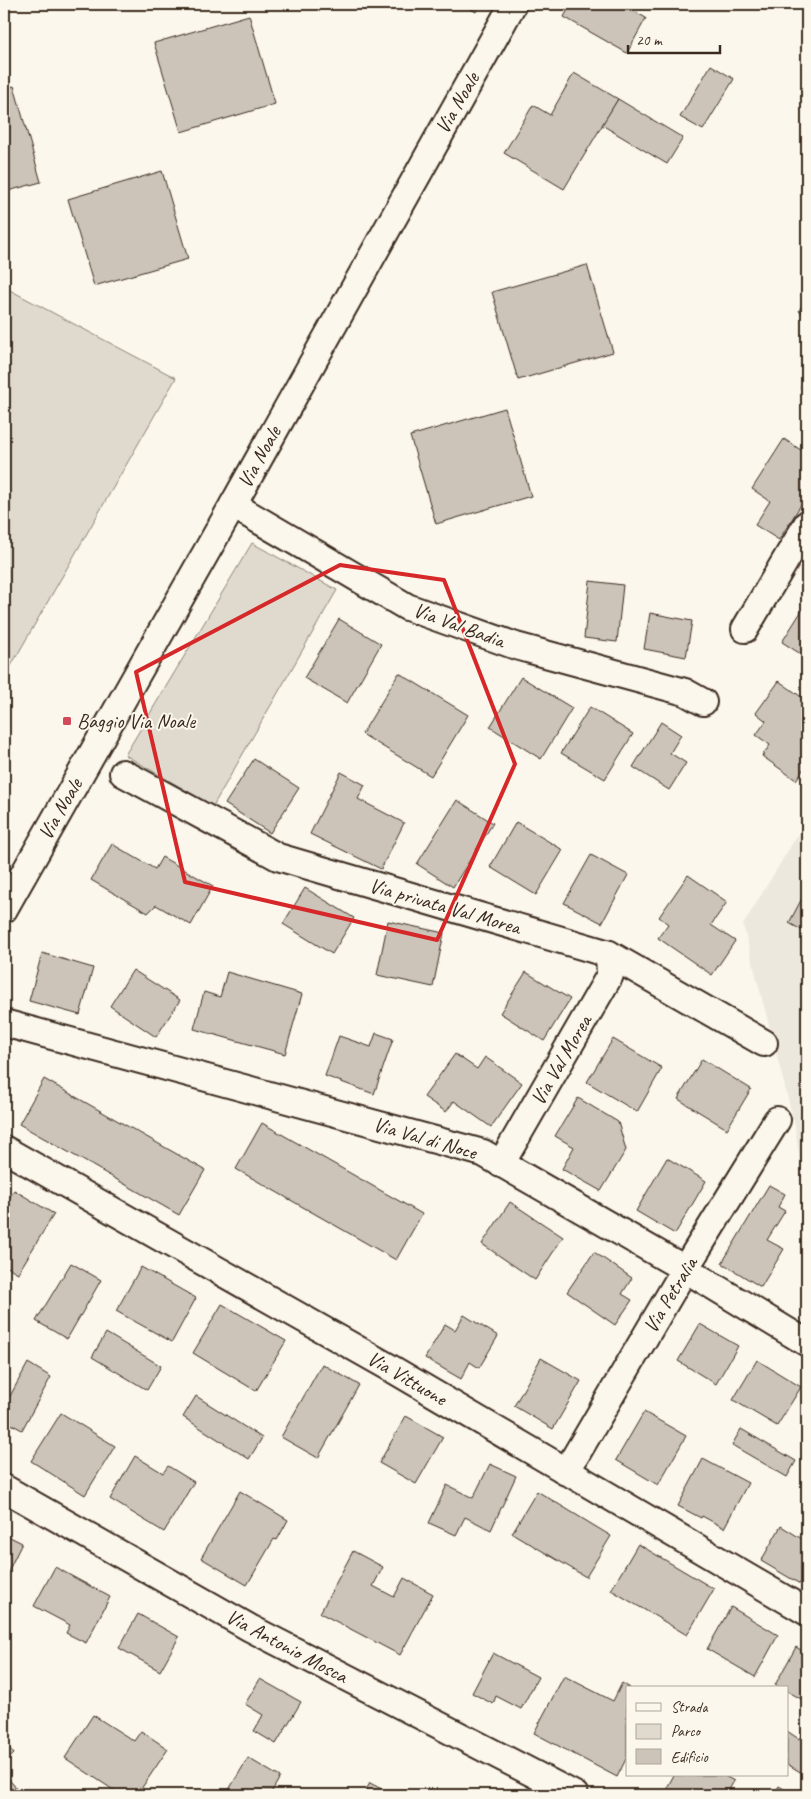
<svg xmlns="http://www.w3.org/2000/svg" width="811" height="1799" font-family="Caveat,sans-serif">
  <style>
    .built { fill: #ede8dd }
    .green { fill: #dfd9ce; stroke: #8d8276 }
    .building { fill: #ccc4b9; stroke: #3b2a1e }
    .lines { fill: none; stroke-linecap: round; stroke-linejoin: round }
    .street-casing { stroke: #3b2a1e; stroke-width: 30 }
    .street { stroke: #fbf7ec; stroke-width: 26 }
    .marked { fill: none; stroke: #d62828; stroke-width: 4; stroke-linejoin: round }
    .poi-dot { fill: #d1495b; stroke: #fbf7ec; stroke-width: 2 }
    .labels { text-anchor: middle; stroke-width: 4; stroke-linejoin: round; paint-order: stroke }
    .street-label { font-size: 21px; fill: #3b2a1e; stroke: #fbf7ec }
    .poi-label { font-size: 21px; fill: #3b2a1e; stroke: #fbf7ec; text-anchor: start }
  </style>
  <rect width="100%" height="100%" fill="#fbf7ec"/>
  <filter id="ink" filterUnits="userSpaceOnUse"><feTurbulence type="fractalNoise" baseFrequency=".02" numOctaves="2"/><feDisplacementMap in="SourceGraphic" scale="10" xChannelSelector="R" yChannelSelector="G"/><feConvolveMatrix kernelMatrix="1 2 1 2 8 2 1 2 1" color-interpolation-filters="sRGB"/></filter>
  <g filter="url(#ink)">
    <path class="built" d="M 807,819 L 807,1219 L 795,1126 L 743,925 Z"/>
    <g class="green">
      <path d="M 4,287 L 176,378 L 4,678 Z"/>
      <path d="M 252,543 L 337,590 L 213,806 L 125,755 Z"/>
    </g>
    <g class="building">
      <path d="M 462,4 L 481,4 L 476,12 Z"/>
      <path d="M 571,4 L 621,4 L 646,18 L 627,53 L 564,17 Z"/>
      <path d="M 249,15 L 275,104 L 181,132 L 154,43 Z"/>
      <path d="M 711,65 L 734,79 L 703,130 L 680,117 Z"/>
      <path d="M 574,73 L 618,99 L 564,189 L 504,153 L 533,105 L 550,115 Z"/>
      <path d="M 14,86 L 41,182 L 4,192 L 4,89 Z"/>
      <path d="M 618,99 L 683,138 L 667,164 L 602,125 Z"/>
      <path d="M 162,171 L 188,259 L 94,286 L 68,199 Z"/>
      <path d="M 587,265 L 613,352 L 518,380 L 492,292 Z"/>
      <path d="M 807,295 L 807,316 L 799,311 Z"/>
      <path d="M 807,375 L 807,392 L 800,387 Z"/>
      <path d="M 505,408 L 531,496 L 436,524 L 410,436 Z"/>
      <path d="M 784,439 L 807,454 L 807,495 L 779,540 L 755,525 L 770,501 L 752,489 Z"/>
      <path d="M 590,581 L 623,585 L 617,642 L 584,638 Z"/>
      <path d="M 806,604 L 807,605 L 807,658 L 782,642 Z"/>
      <path d="M 650,613 L 692,621 L 686,657 L 644,649 Z"/>
      <path d="M 339,619 L 381,644 L 347,703 L 304,678 Z"/>
      <path d="M 399,673 L 468,715 L 431,776 L 362,734 Z"/>
      <path d="M 521,677 L 572,708 L 541,759 L 490,727 Z"/>
      <path d="M 779,681 L 807,701 L 807,764 L 796,780 L 762,756 L 770,745 L 756,735 L 766,721 L 756,713 Z"/>
      <path d="M 590,707 L 633,734 L 605,779 L 561,753 Z"/>
      <path d="M 661,722 L 681,735 L 670,753 L 686,763 L 669,790 L 633,767 Z"/>
      <path d="M 254,759 L 299,788 L 270,833 L 225,804 Z"/>
      <path d="M 341,772 L 365,785 L 358,799 L 404,823 L 381,869 L 310,834 Z"/>
      <path d="M 457,800 L 493,823 L 453,887 L 417,864 Z"/>
      <path d="M 516,822 L 563,850 L 536,895 L 490,867 Z"/>
      <path d="M 112,844 L 155,869 L 162,857 L 213,886 L 191,925 L 156,905 L 148,913 L 91,880 Z"/>
      <path d="M 591,855 L 628,875 L 602,923 L 564,903 Z"/>
      <path d="M 688,875 L 727,902 L 711,925 L 735,941 L 712,975 L 658,938 L 668,924 L 659,917 Z"/>
      <path d="M 305,888 L 354,918 L 332,954 L 283,924 Z"/>
      <path d="M 807,889 L 807,933 L 789,923 Z"/>
      <path d="M 388,921 L 444,933 L 433,987 L 377,975 Z"/>
      <path d="M 42,953 L 93,968 L 80,1015 L 29,1001 Z"/>
      <path d="M 133,970 L 180,1000 L 156,1037 L 110,1006 Z"/>
      <path d="M 227,972 L 302,994 L 285,1054 L 194,1029 L 204,992 L 220,997 Z"/>
      <path d="M 526,972 L 570,999 L 544,1041 L 500,1013 Z"/>
      <path d="M 376,1033 L 393,1039 L 374,1094 L 325,1076 L 339,1036 L 371,1047 Z"/>
      <path d="M 613,1039 L 662,1068 L 637,1112 L 587,1082 Z"/>
      <path d="M 455,1054 L 477,1069 L 485,1057 L 522,1083 L 491,1127 L 454,1101 L 446,1112 L 424,1097 Z"/>
      <path d="M 702,1059 L 751,1089 L 727,1129 L 678,1099 Z"/>
      <path d="M 44,1079 L 205,1170 L 179,1215 L 19,1124 Z"/>
      <path d="M 578,1098 L 618,1122 L 626,1150 L 601,1191 L 562,1169 L 574,1147 L 555,1136 Z"/>
      <path d="M 262,1123 L 422,1214 L 396,1260 L 236,1169 Z"/>
      <path d="M 667,1158 L 706,1181 L 675,1234 L 636,1211 Z"/>
      <path d="M 769,1185 L 785,1194 L 778,1207 L 785,1211 L 767,1240 L 784,1249 L 761,1287 L 722,1263 Z"/>
      <path d="M 14,1190 L 54,1214 L 18,1273 L 4,1265 L 4,1207 Z"/>
      <path d="M 510,1202 L 563,1237 L 535,1280 L 482,1244 Z"/>
      <path d="M 594,1252 L 632,1278 L 622,1294 L 632,1300 L 615,1325 L 567,1292 Z"/>
      <path d="M 71,1263 L 101,1280 L 67,1339 L 36,1321 Z"/>
      <path d="M 141,1267 L 196,1298 L 172,1342 L 116,1311 Z"/>
      <path d="M 222,1304 L 286,1341 L 256,1391 L 193,1353 Z"/>
      <path d="M 464,1315 L 498,1336 L 479,1368 L 470,1362 L 461,1379 L 425,1358 L 445,1324 L 455,1330 Z"/>
      <path d="M 700,1324 L 738,1346 L 716,1384 L 678,1361 Z"/>
      <path d="M 106,1333 L 161,1366 L 147,1390 L 92,1357 Z"/>
      <path d="M 541,1358 L 581,1381 L 553,1429 L 514,1406 Z"/>
      <path d="M 757,1360 L 801,1387 L 777,1426 L 733,1400 Z"/>
      <path d="M 28,1363 L 51,1377 L 22,1430 L 4,1420 L 4,1407 Z"/>
      <path d="M 322,1364 L 359,1385 L 318,1458 L 281,1437 Z"/>
      <path d="M 196,1396 L 262,1438 L 249,1459 L 183,1417 Z"/>
      <path d="M 644,1412 L 686,1436 L 658,1485 L 616,1460 Z"/>
      <path d="M 61,1413 L 115,1446 L 85,1495 L 31,1461 Z"/>
      <path d="M 406,1416 L 443,1437 L 416,1484 L 379,1463 Z"/>
      <path d="M 741,1429 L 796,1461 L 787,1477 L 732,1445 Z"/>
      <path d="M 135,1456 L 163,1473 L 168,1466 L 194,1482 L 164,1532 L 110,1499 Z"/>
      <path d="M 703,1459 L 748,1483 L 724,1528 L 702,1516 L 701,1518 L 678,1506 Z"/>
      <path d="M 490,1464 L 516,1476 L 491,1530 L 465,1517 L 456,1535 L 429,1523 L 447,1485 L 473,1498 Z"/>
      <path d="M 240,1491 L 288,1520 L 277,1540 L 274,1539 L 247,1585 L 201,1558 Z"/>
      <path d="M 537,1491 L 611,1536 L 586,1577 L 512,1533 Z"/>
      <path d="M 781,1526 L 807,1542 L 807,1571 L 800,1584 L 761,1561 Z"/>
      <path d="M 4,1534 L 22,1543 L 4,1580 Z"/>
      <path d="M 638,1544 L 714,1589 L 687,1635 L 611,1590 Z"/>
      <path d="M 353,1551 L 383,1567 L 373,1586 L 394,1597 L 404,1578 L 433,1594 L 400,1655 L 320,1613 Z"/>
      <path d="M 55,1567 L 110,1597 L 86,1643 L 66,1633 L 70,1625 L 34,1606 Z"/>
      <path d="M 731,1607 L 778,1635 L 755,1677 L 707,1649 Z"/>
      <path d="M 138,1614 L 179,1637 L 160,1671 L 119,1648 Z"/>
      <path d="M 796,1647 L 807,1654 L 807,1692 L 803,1700 L 787,1691 L 787,1688 L 781,1688 L 775,1685 Z"/>
      <path d="M 493,1653 L 538,1677 L 521,1709 L 496,1696 L 493,1704 L 472,1693 Z"/>
      <path d="M 564,1676 L 613,1701 L 622,1683 L 630,1688 L 627,1688 L 627,1757 L 617,1777 L 534,1733 Z"/>
      <path d="M 260,1679 L 301,1702 L 276,1744 L 254,1731 L 263,1715 L 245,1704 Z"/>
      <path d="M 93,1715 L 134,1741 L 141,1731 L 168,1749 L 137,1795 L 121,1795 L 65,1758 Z"/>
      <path d="M 807,1725 L 807,1776 L 787,1764 L 787,1731 L 799,1739 Z"/>
      <path d="M 4,1742 L 14,1754 L 4,1763 Z"/>
      <path d="M 248,1758 L 280,1777 L 270,1795 L 230,1795 L 227,1793 Z"/>
      <path d="M 4,1774 L 20,1792 L 16,1795 L 4,1795 Z"/>
      <path d="M 674,1775 L 723,1775 L 734,1781 L 726,1795 L 663,1795 Z"/>
      <path d="M 370,1783 L 393,1795 L 363,1795 Z"/>
      <path d="M 779,1786 L 794,1795 L 773,1795 Z"/>
    </g>
    <g class="lines">
      <g class="street-casing">
        <g id="street">
          <path d="M 233,505 L 407,607 L 516,646 L 685,692 L 703,702"/>
          <path d="M 745,629 L 807,524"/>
          <path d="M 123,773 L 278,857 L 609,954 L 764,1043"/>
          <path d="M 4,909 L 233,505 L 513,4"/>
          <path d="M 4,1023 L 483,1153 L 685,1269 L 807,1343"/>
          <path d="M 4,1149 L 387,1366 L 807,1612"/>
          <path d="M 501,1164 L 610,975 L 609,954"/>
          <path d="M 566,1472 L 685,1269 L 777,1120"/>
          <path d="M 4,1488 L 250,1628 L 575,1795"/>
        </g>
      </g>
      <use href="#street" class="street"/>
    </g>
  </g>
  <path class="marked" d="M 340,565 L 444,580 L 515,764 L 437,940 L 185,882 L 136,672 Z"/>
  <rect class="poi-dot" x="62" y="716" width="10" height="10" rx="2.5"/>
  <g class="labels">
    <g class="street-label">
      <text transform="translate(457 103) rotate(-60)" y="7">Via Noale</text>
      <text transform="translate(259 457) rotate(-61)" y="7">Via Noale</text>
      <text transform="translate(459 625) rotate(20)" y="7">Via Val Badia</text>
      <text transform="translate(60 809) rotate(-60)" y="7">Via Noale</text>
      <text transform="translate(445 906) rotate(16)" y="7">Via privata Val Morea</text>
      <text transform="translate(561 1060) rotate(-60)" y="7">Via Val Morea</text>
      <text transform="translate(425 1138) rotate(16)" y="7">Via Val di Noce</text>
      <text transform="translate(670 1295) rotate(-59)" y="7">Via Petralia</text>
      <text transform="translate(407 1378) rotate(30)" y="7">Via Vittuone</text>
      <text transform="translate(287 1646) rotate(28)" y="7">Via Antonio Mosca</text>
    </g>
    <g class="poi-label">
      <text x="77" y="728">Baggio Via Noale</text>
    </g>
  </g>
  <rect width="811" height="1799" fill="none" stroke="#fbf7ec" stroke-width="20"/>
  <rect x="10" y="10" width="791" height="1779" fill="none" stroke="#3b2a1e" stroke-width="2" filter="url(#ink)"/>
  <rect x="626" y="1686" width="162" height="90" fill="#fbf7ec" stroke="#aea59a"/>
  <rect x="636" y="1703" width="25" height="8" fill="#fbf7ec" stroke="#aea59a"/>
  <text x="671" y="1712" font-size="15" fill="#3b2a1e">Strada</text>
  <rect x="636" y="1724" width="25" height="15" fill="#dfd9ce" stroke="#aea59a"/>
  <text x="671" y="1736" font-size="15" fill="#3b2a1e">Parco</text>
  <rect x="636" y="1749" width="25" height="15" fill="#ccc4b9" stroke="#aea59a"/>
  <text x="671" y="1762" font-size="15" fill="#3b2a1e">Edificio</text>
  <path d="M628 45v8h92v-8" fill="none" stroke="#3b2a1e" stroke-width="2.5"/>
  <text x="636" y="45" font-size="15" fill="#3b2a1e" stroke="#fbf7ec" stroke-width="4" paint-order="stroke">20 m</text>
</svg>
